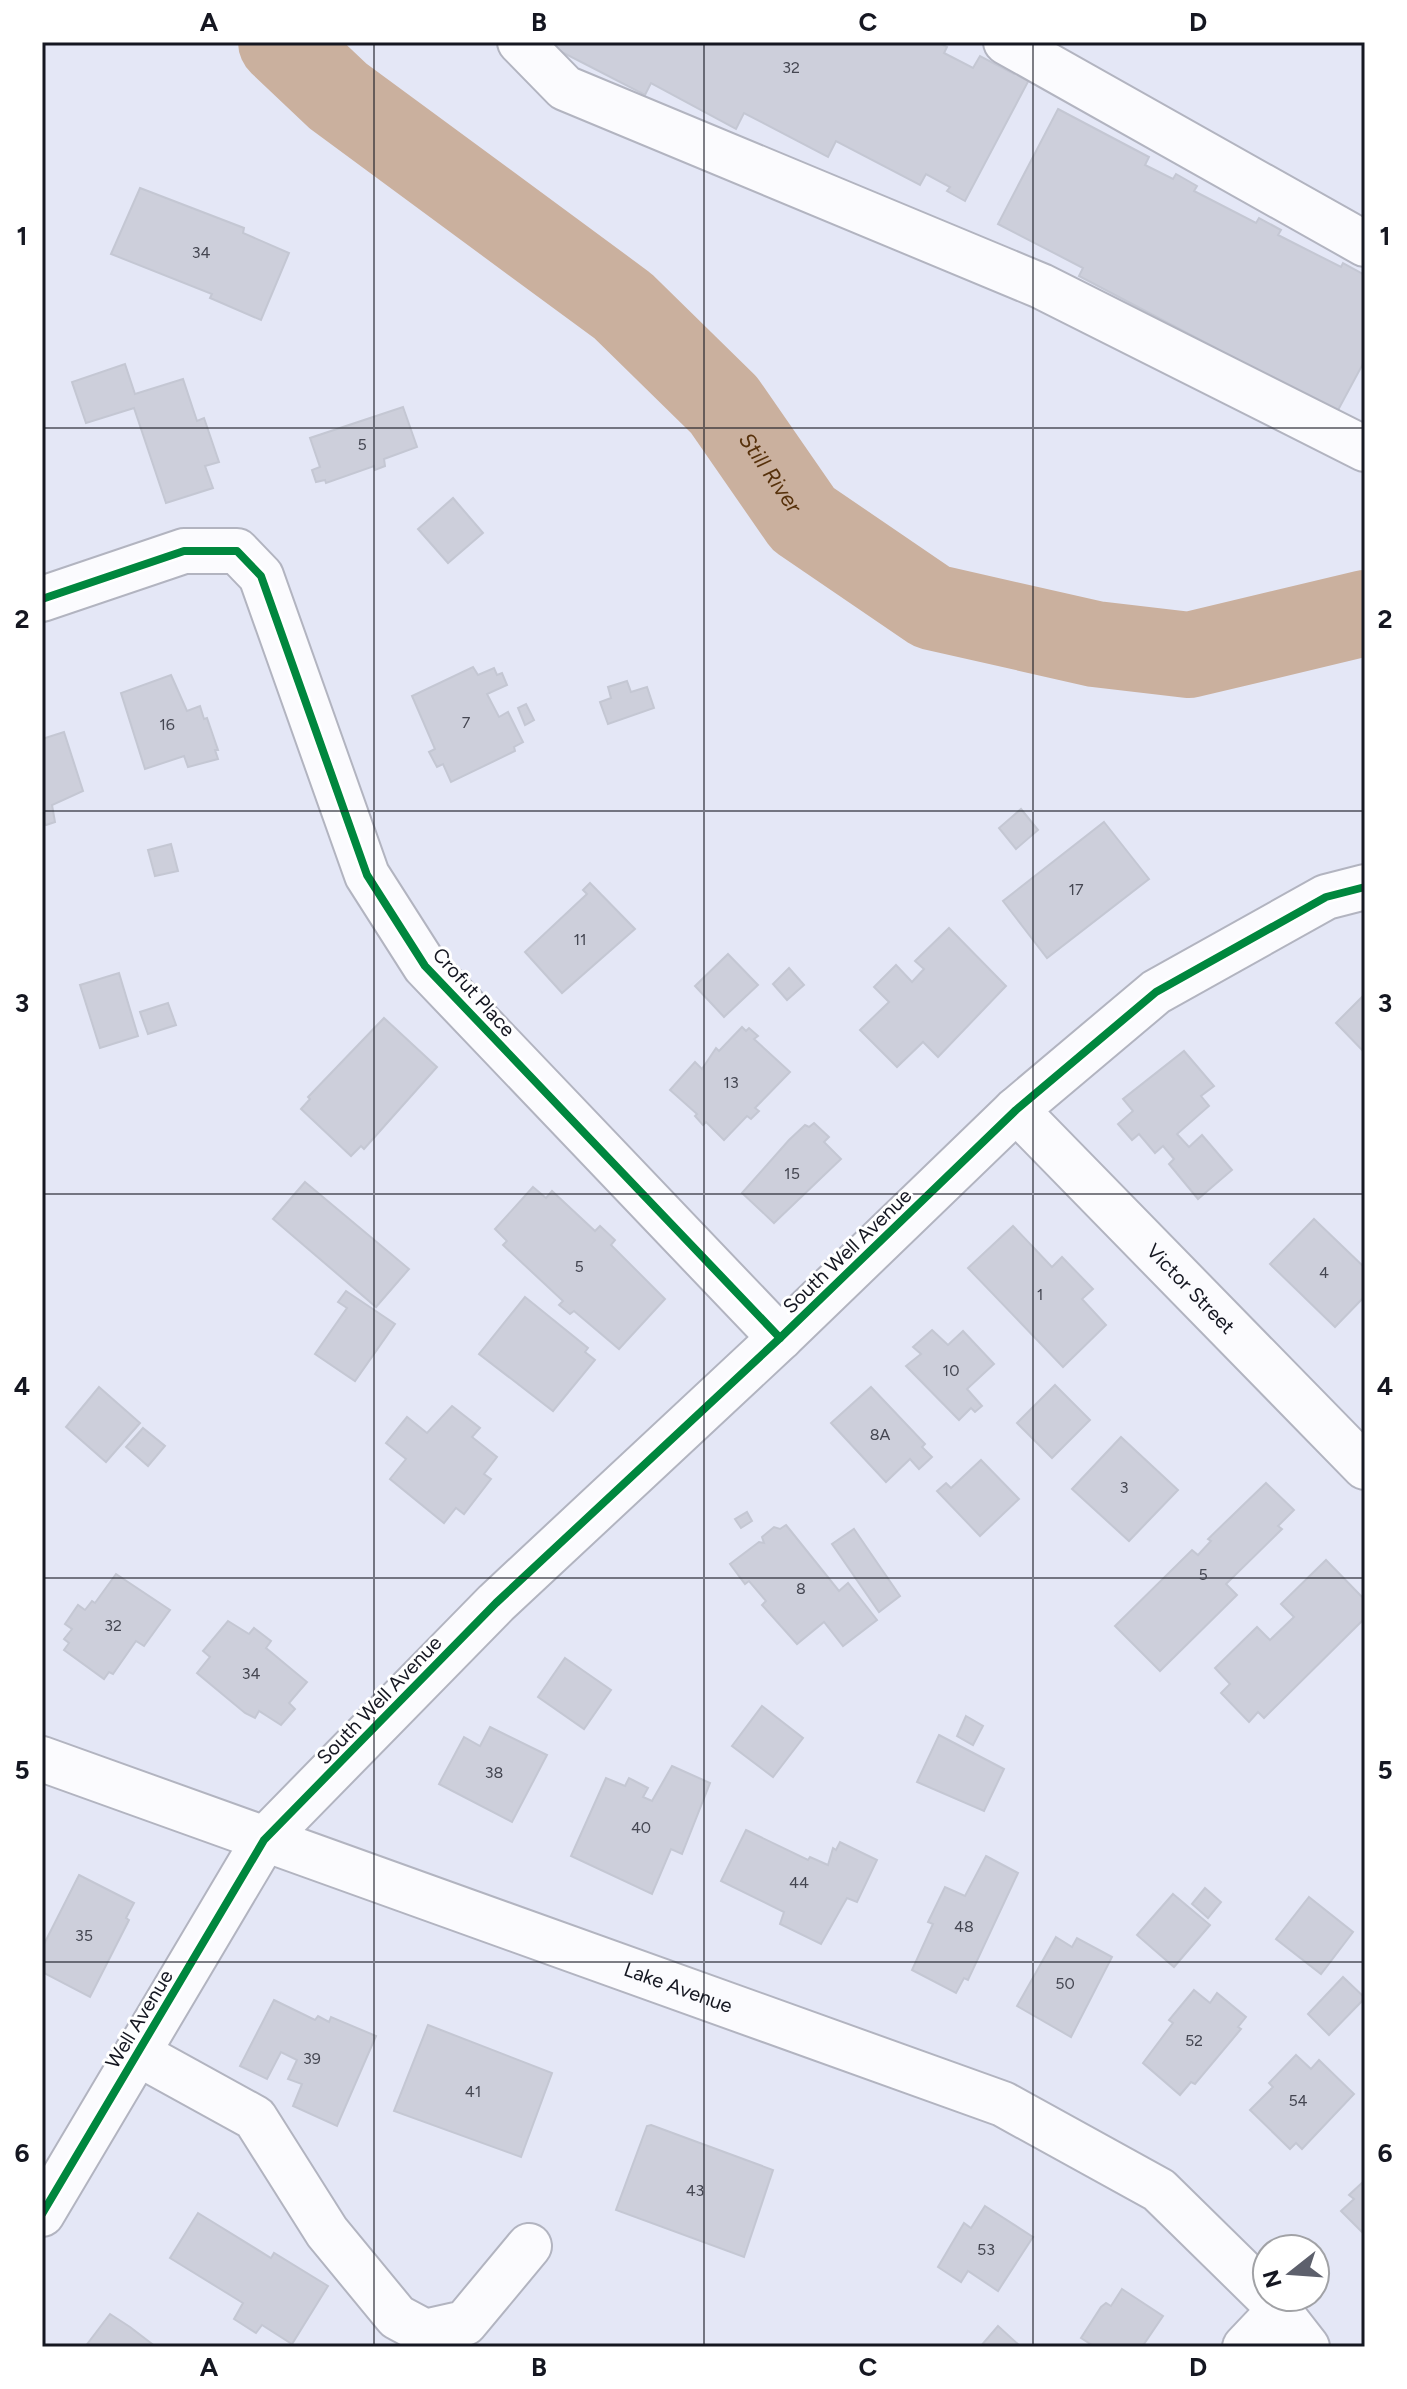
<svg xmlns="http://www.w3.org/2000/svg" width="1407" height="2389" font-family="Figtree,sans-serif">
  <style>
    .lines { fill: none; stroke-linecap: round; stroke-linejoin: round }
    .river { stroke: #cab09e; stroke-width: 86 }
    .building { fill: #cdcfdb; stroke: #c4c7d3; stroke-width: 2 }
    .minor-casing { stroke: #b2b4c0; stroke-width: 48 }
    .major-casing { stroke: #b2b4c0; stroke-width: 48 }
    .minor { stroke: #fbfbfe; stroke-width: 44 }
    .major { stroke: #fbfbfe; stroke-width: 44 }
    .cycleway-casing { stroke: #fff; stroke-width: 13 }
    .cycleway { stroke: #00873e; stroke-width: 8 }
    .grid { fill: none; stroke: #151721; stroke-width: 2; stroke-opacity: 0.55 }
    .labels { text-anchor: middle; stroke-width: 6; stroke-linejoin: round; paint-order: stroke }
    .number-label { font-size: 16px; fill: #454752 }
    .street-label { font-size: 20px; fill: #151721; stroke: #fff }
    .water-label { font-size: 22px; font-style: italic; fill: #57310b; stroke: #fff }
    .neatline { fill: none; stroke: #151721; stroke-width: 3 }
    .grid-label { font-size: 26px; text-anchor: middle; font-weight: bold; fill: #151721 }
  </style>
  <rect width="100%" height="100%" fill="#e4e7f6"/>
  <g class="lines">
    <path class="river" id="s1" d="M 281,42 L 338,96 L 623,306 L 724,405 L 803,519 L 932,607 L 1095,644 L 1189,655 L 1365,613"/>
  </g>
  <g class="building">
    <path d="M 557,42 L 937,42 L 947,47 L 944,53 L 973,68 L 980,56 L 1014,74 L 1017,69 L 1031,76 L 965,201 L 947,191 L 950,187 L 926,174 L 920,185 L 836,141 L 828,157 L 744,113 L 736,129 L 651,83 L 645,95 L 554,48 Z"/>
    <path d="M 1058,109 L 1149,157 L 1145,165 L 1173,179 L 1176,174 L 1197,186 L 1194,191 L 1256,223 L 1259,218 L 1281,230 L 1278,235 L 1341,267 L 1343,263 L 1365,275 L 1365,360 L 1337,412 L 1079,276 L 1083,268 L 998,224 Z"/>
    <path d="M 140,188 L 244,228 L 243,233 L 289,253 L 261,320 L 210,298 L 212,294 L 111,254 Z"/>
    <path d="M 125,364 L 135,394 L 183,379 L 197,421 L 204,418 L 219,462 L 205,466 L 213,488 L 166,503 L 134,408 L 86,423 L 72,382 Z"/>
    <path d="M 403,407 L 417,447 L 384,459 L 385,466 L 375,470 L 374,466 L 326,483 L 325,480 L 316,482 L 312,470 L 320,467 L 310,438 Z"/>
    <path d="M 453,498 L 483,533 L 448,563 L 418,529 Z"/>
    <path d="M 473,667 L 478,675 L 494,668 L 497,675 L 502,673 L 507,685 L 487,694 L 499,717 L 508,712 L 523,742 L 514,747 L 515,751 L 451,782 L 443,764 L 437,767 L 429,752 L 435,749 L 412,696 Z"/>
    <path d="M 171,675 L 187,711 L 200,706 L 204,719 L 207,718 L 218,750 L 215,750 L 218,759 L 188,767 L 184,756 L 145,769 L 121,693 Z"/>
    <path d="M 627,681 L 631,692 L 647,687 L 654,708 L 608,724 L 600,702 L 611,698 L 608,687 Z"/>
    <path d="M 526,704 L 534,720 L 525,725 L 518,708 Z"/>
    <path d="M 64,732 L 83,791 L 52,805 L 55,822 L 46,825 L 42,820 L 42,739 Z"/>
    <path d="M 1021,809 L 1038,830 L 1016,849 L 999,828 Z"/>
    <path d="M 1104,822 L 1149,879 L 1047,958 L 1003,901 Z"/>
    <path d="M 171,844 L 178,871 L 155,876 L 148,850 Z"/>
    <path d="M 590,883 L 635,929 L 562,993 L 525,952 L 587,894 L 583,890 Z"/>
    <path d="M 949,928 L 1006,986 L 938,1057 L 923,1042 L 897,1067 L 860,1030 L 889,1002 L 874,987 L 896,965 L 912,982 L 924,969 L 915,961 Z"/>
    <path d="M 728,954 L 758,985 L 724,1017 L 695,986 Z"/>
    <path d="M 789,968 L 804,985 L 787,1000 L 773,984 Z"/>
    <path d="M 119,973 L 138,1036 L 100,1048 L 80,985 Z"/>
    <path d="M 1365,994 L 1365,1053 L 1336,1023 Z"/>
    <path d="M 168,1003 L 176,1025 L 148,1034 L 140,1012 Z"/>
    <path d="M 384,1018 L 437,1067 L 364,1149 L 361,1146 L 351,1156 L 301,1109 L 310,1099 L 308,1097 Z"/>
    <path d="M 742,1027 L 746,1031 L 749,1028 L 758,1036 L 754,1039 L 790,1072 L 755,1108 L 759,1111 L 751,1119 L 747,1116 L 724,1140 L 706,1122 L 703,1125 L 695,1116 L 697,1114 L 670,1090 L 695,1062 L 702,1069 L 716,1048 L 719,1051 Z"/>
    <path d="M 1184,1051 L 1214,1086 L 1201,1096 L 1209,1106 L 1177,1134 L 1189,1147 L 1202,1135 L 1232,1170 L 1198,1199 L 1169,1164 L 1174,1159 L 1163,1146 L 1155,1153 L 1139,1134 L 1132,1140 L 1118,1124 L 1133,1111 L 1123,1099 Z"/>
    <path d="M 814,1123 L 829,1137 L 824,1142 L 841,1159 L 774,1223 L 742,1193 L 789,1140 L 805,1125 L 809,1127 Z"/>
    <path d="M 305,1182 L 409,1269 L 376,1307 L 273,1219 Z"/>
    <path d="M 533,1187 L 546,1198 L 552,1191 L 595,1231 L 600,1226 L 615,1240 L 611,1245 L 665,1299 L 619,1349 L 574,1311 L 570,1314 L 559,1305 L 563,1301 L 503,1245 L 507,1241 L 495,1229 Z"/>
    <path d="M 1314,1219 L 1365,1268 L 1365,1296 L 1335,1327 L 1270,1264 Z"/>
    <path d="M 1013,1226 L 1052,1267 L 1062,1257 L 1093,1289 L 1082,1299 L 1106,1325 L 1063,1367 L 968,1268 Z"/>
    <path d="M 346,1291 L 395,1324 L 355,1381 L 315,1354 L 347,1308 L 338,1302 Z"/>
    <path d="M 525,1297 L 588,1348 L 585,1352 L 595,1360 L 553,1411 L 479,1354 Z"/>
    <path d="M 932,1330 L 948,1345 L 963,1331 L 994,1364 L 967,1389 L 982,1406 L 975,1412 L 971,1408 L 959,1420 L 906,1366 L 921,1354 L 913,1347 Z"/>
    <path d="M 1055,1385 L 1090,1420 L 1052,1458 L 1017,1423 Z"/>
    <path d="M 99,1387 L 140,1423 L 106,1462 L 66,1427 Z"/>
    <path d="M 871,1387 L 925,1444 L 922,1447 L 932,1457 L 919,1469 L 910,1459 L 886,1482 L 831,1423 Z"/>
    <path d="M 452,1406 L 480,1428 L 472,1437 L 497,1457 L 484,1474 L 491,1479 L 464,1514 L 456,1508 L 444,1523 L 390,1479 L 406,1459 L 386,1443 L 407,1417 L 427,1433 Z"/>
    <path d="M 143,1428 L 165,1446 L 148,1466 L 126,1447 Z"/>
    <path d="M 1121,1437 L 1178,1490 L 1129,1541 L 1072,1489 Z"/>
    <path d="M 981,1460 L 1019,1499 L 980,1536 L 937,1491 L 946,1483 L 951,1488 Z"/>
    <path d="M 1266,1483 L 1294,1510 L 1278,1526 L 1282,1529 L 1226,1584 L 1237,1595 L 1160,1671 L 1115,1626 L 1192,1550 L 1198,1555 L 1211,1541 L 1208,1539 Z"/>
    <path d="M 747,1512 L 752,1521 L 741,1528 L 735,1519 Z"/>
    <path d="M 786,1525 L 839,1591 L 848,1583 L 877,1620 L 843,1646 L 824,1622 L 797,1644 L 762,1605 L 766,1601 L 749,1581 L 745,1584 L 730,1564 L 759,1542 L 764,1543 L 762,1537 L 774,1527 L 780,1529 Z"/>
    <path d="M 854,1529 L 900,1596 L 879,1612 L 832,1544 Z"/>
    <path d="M 1326,1560 L 1365,1600 L 1365,1618 L 1264,1718 L 1258,1712 L 1249,1722 L 1221,1693 L 1230,1684 L 1215,1668 L 1257,1627 L 1270,1640 L 1294,1617 L 1281,1604 Z"/>
    <path d="M 116,1574 L 170,1610 L 144,1646 L 136,1641 L 113,1674 L 109,1672 L 104,1679 L 64,1650 L 69,1643 L 64,1639 L 72,1629 L 65,1624 L 78,1605 L 85,1610 L 92,1601 L 95,1603 Z"/>
    <path d="M 228,1621 L 249,1634 L 254,1628 L 271,1641 L 266,1648 L 307,1682 L 289,1703 L 295,1709 L 281,1725 L 259,1711 L 255,1718 L 245,1713 L 197,1673 L 210,1657 L 203,1651 Z"/>
    <path d="M 565,1658 L 611,1690 L 584,1729 L 538,1697 Z"/>
    <path d="M 762,1706 L 803,1738 L 773,1777 L 732,1746 Z"/>
    <path d="M 966,1716 L 983,1726 L 973,1745 L 957,1736 Z"/>
    <path d="M 490,1727 L 547,1755 L 512,1822 L 439,1784 L 464,1737 L 480,1746 Z"/>
    <path d="M 939,1735 L 1004,1769 L 984,1811 L 917,1782 Z"/>
    <path d="M 672,1766 L 710,1783 L 682,1854 L 671,1849 L 652,1894 L 571,1856 L 606,1778 L 625,1786 L 629,1778 L 648,1788 L 643,1797 L 652,1801 Z"/>
    <path d="M 746,1830 L 808,1860 L 810,1857 L 828,1865 L 833,1848 L 836,1850 L 840,1842 L 877,1860 L 857,1902 L 847,1898 L 821,1944 L 780,1924 L 784,1912 L 721,1881 Z"/>
    <path d="M 986,1856 L 1018,1873 L 968,1980 L 964,1978 L 956,1993 L 912,1970 L 933,1924 L 928,1922 L 945,1887 L 965,1896 Z"/>
    <path d="M 79,1875 L 134,1903 L 126,1918 L 129,1920 L 90,1997 L 42,1972 L 42,1948 Z"/>
    <path d="M 1205,1888 L 1221,1902 L 1208,1918 L 1192,1904 Z"/>
    <path d="M 1173,1894 L 1210,1925 L 1174,1967 L 1137,1935 Z"/>
    <path d="M 1309,1897 L 1353,1932 L 1321,1974 L 1276,1939 Z"/>
    <path d="M 1056,1937 L 1072,1947 L 1077,1938 L 1112,1957 L 1071,2037 L 1017,2006 Z"/>
    <path d="M 1343,1977 L 1365,1998 L 1329,2035 L 1308,2014 Z"/>
    <path d="M 1194,1990 L 1210,2003 L 1217,1993 L 1246,2017 L 1238,2027 L 1241,2029 L 1195,2084 L 1191,2082 L 1180,2095 L 1143,2063 L 1173,2023 L 1169,2020 Z"/>
    <path d="M 274,2000 L 315,2020 L 318,2016 L 329,2022 L 331,2017 L 376,2036 L 337,2126 L 293,2106 L 302,2084 L 288,2079 L 297,2060 L 281,2052 L 267,2079 L 240,2066 Z"/>
    <path d="M 428,2025 L 552,2073 L 521,2157 L 394,2111 Z"/>
    <path d="M 1296,2055 L 1311,2069 L 1319,2060 L 1354,2094 L 1302,2149 L 1296,2143 L 1290,2149 L 1250,2110 L 1273,2087 L 1269,2083 Z"/>
    <path d="M 651,2125 L 773,2170 L 744,2257 L 616,2210 L 647,2126 Z"/>
    <path d="M 1365,2180 L 1365,2235 L 1341,2211 L 1354,2199 L 1349,2195 Z"/>
    <path d="M 985,2206 L 1033,2237 L 998,2291 L 968,2271 L 961,2282 L 938,2267 L 964,2223 L 971,2228 Z"/>
    <path d="M 198,2213 L 271,2258 L 274,2253 L 328,2286 L 292,2344 L 262,2325 L 256,2333 L 234,2319 L 243,2303 L 170,2258 Z"/>
    <path d="M 1122,2289 L 1163,2316 L 1142,2347 L 1095,2347 L 1081,2338 L 1101,2307 L 1106,2303 L 1111,2306 Z"/>
    <path d="M 110,2314 L 130,2327 L 156,2347 L 85,2347 Z"/>
    <path d="M 998,2326 L 1021,2347 L 980,2347 Z"/>
  </g>
  <g class="lines">
    <g class="minor-casing">
      <g id="minor">
        <path d="M 520,42 L 565,88 L 1041,286 L 1365,449"/>
        <path d="M 1006,42 L 1365,244"/>
        <path d="M 42,599 L 184,551 L 237,551 L 261,576 L 367,875 L 425,966 L 780,1338"/>
        <path id="s2" d="M 1016,1110 L 1365,1467"/>
        <path d="M 137,2053 L 255,2118 L 327,2232 L 397,2317 L 425,2332 L 465,2323 L 529,2246"/>
        <path d="M 42,2214 L 264,1840 L 496,1603 L 780,1338 L 1016,1110 L 1156,992 L 1326,897 L 1365,887"/>
        <path d="M 1245,2347 L 1281,2309"/>
      </g>
    </g>
    <g class="major-casing">
      <g id="major">
        <path id="s3" d="M 42,1759 L 1003,2104 L 1159,2190 L 1267,2296"/>
        <path d="M 1268,2297 L 1307,2347"/>
      </g>
    </g>
    <use href="#minor" class="minor"/>
    <use href="#major" class="major"/>
    <g class="cycleway-casing">
      <g id="cycleway">
        <path d="M 42,599 L 184,551 L 237,551 L 261,576 L 367,875 L 425,966 L 780,1338"/>
        <path d="M 42,2214 L 264,1840 L 496,1603 L 780,1338 L 1016,1110 L 1156,992 L 1326,897 L 1365,887"/>
      </g>
    </g>
    <use href="#cycleway" class="cycleway"/>
  </g>
  <path class="grid" d="M 374,42 L 374,2347M 704,42 L 704,2347M 1033,42 L 1033,2347M 42,428 L 1365,428M 42,811 L 1365,811M 42,1194 L 1365,1194M 42,1578 L 1365,1578M 42,1962 L 1365,1962"/>
  <g class="labels">
    <g class="number-label">
      <text x="791" y="73">32</text>
      <text x="201" y="258">34</text>
      <text x="362" y="450">5</text>
      <text x="466" y="728">7</text>
      <text x="167" y="730">16</text>
      <text x="1076" y="895">17</text>
      <text x="580" y="945">11</text>
      <text x="731" y="1088">13</text>
      <text x="792" y="1179">15</text>
      <text x="579" y="1272">5</text>
      <text x="1324" y="1278">4</text>
      <text x="1040" y="1300">1</text>
      <text x="951" y="1376">10</text>
      <text x="880" y="1440">8A</text>
      <text x="1124" y="1493">3</text>
      <text x="1203" y="1580">5</text>
      <text x="801" y="1594">8</text>
      <text x="113" y="1631">32</text>
      <text x="251" y="1679">34</text>
      <text x="494" y="1778">38</text>
      <text x="641" y="1833">40</text>
      <text x="799" y="1888">44</text>
      <text x="964" y="1932">48</text>
      <text x="84" y="1941">35</text>
      <text x="1065" y="1989">50</text>
      <text x="1194" y="2046">52</text>
      <text x="312" y="2064">39</text>
      <text x="473" y="2097">41</text>
      <text x="1298" y="2106">54</text>
      <text x="695" y="2196">43</text>
      <text x="986" y="2255">53</text>
    </g>
    <g class="street-label">
      <text transform="translate(474 992) rotate(48)" y="7">Crofut Place</text>
      <text transform="translate(847 1251) rotate(-44)" y="7">South Well Avenue</text>
      <text dy="7" stroke="none"><textPath href="#s2" startOffset="250">Victor Street</textPath></text>
      <text transform="translate(379 1700) rotate(-46)" y="7">South Well Avenue</text>
      <text dy="7" stroke="none"><textPath href="#s3" startOffset="676">Lake Avenue</textPath></text>
      <text transform="translate(139 2019) rotate(-59)" y="7">Well Avenue</text>
    </g>
    <g class="water-label">
      <text dy="8" stroke="none"><textPath href="#s1" startOffset="656">Still River</textPath></text>
    </g>
  </g>
  <rect width="1407" height="2389" fill="none" stroke="#ffffff" stroke-width="88"/>
  <g transform="translate(1291 2273) rotate(253)"><circle r="38" fill="#ffffff" stroke="#a1a2a6" stroke-width="2"/>
  <path d="M0-6L14 30L0 20L-14 30Z" fill="#5d606c"/>
  <text y="-12" font-size="22" font-weight="bold" text-anchor="middle" fill="#151721">N</text>
  </g>
  <rect x="44" y="44" width="1319" height="2301" class="neatline"/>
  <g class="grid-label">
    <text x="209" y="31">A</text>
    <text x="539" y="31">B</text>
    <text x="868" y="31">C</text>
    <text x="1198" y="31">D</text>
    <text x="22" y="245">1</text>
    <text x="1385" y="245">1</text>
    <text x="22" y="628">2</text>
    <text x="1385" y="628">2</text>
    <text x="22" y="1012">3</text>
    <text x="1385" y="1012">3</text>
    <text x="22" y="1395">4</text>
    <text x="1385" y="1395">4</text>
    <text x="22" y="1779">5</text>
    <text x="1385" y="1779">5</text>
    <text x="22" y="2162">6</text>
    <text x="1385" y="2162">6</text>
    <text x="209" y="2376">A</text>
    <text x="539" y="2376">B</text>
    <text x="868" y="2376">C</text>
    <text x="1198" y="2376">D</text>
  </g>
</svg>
